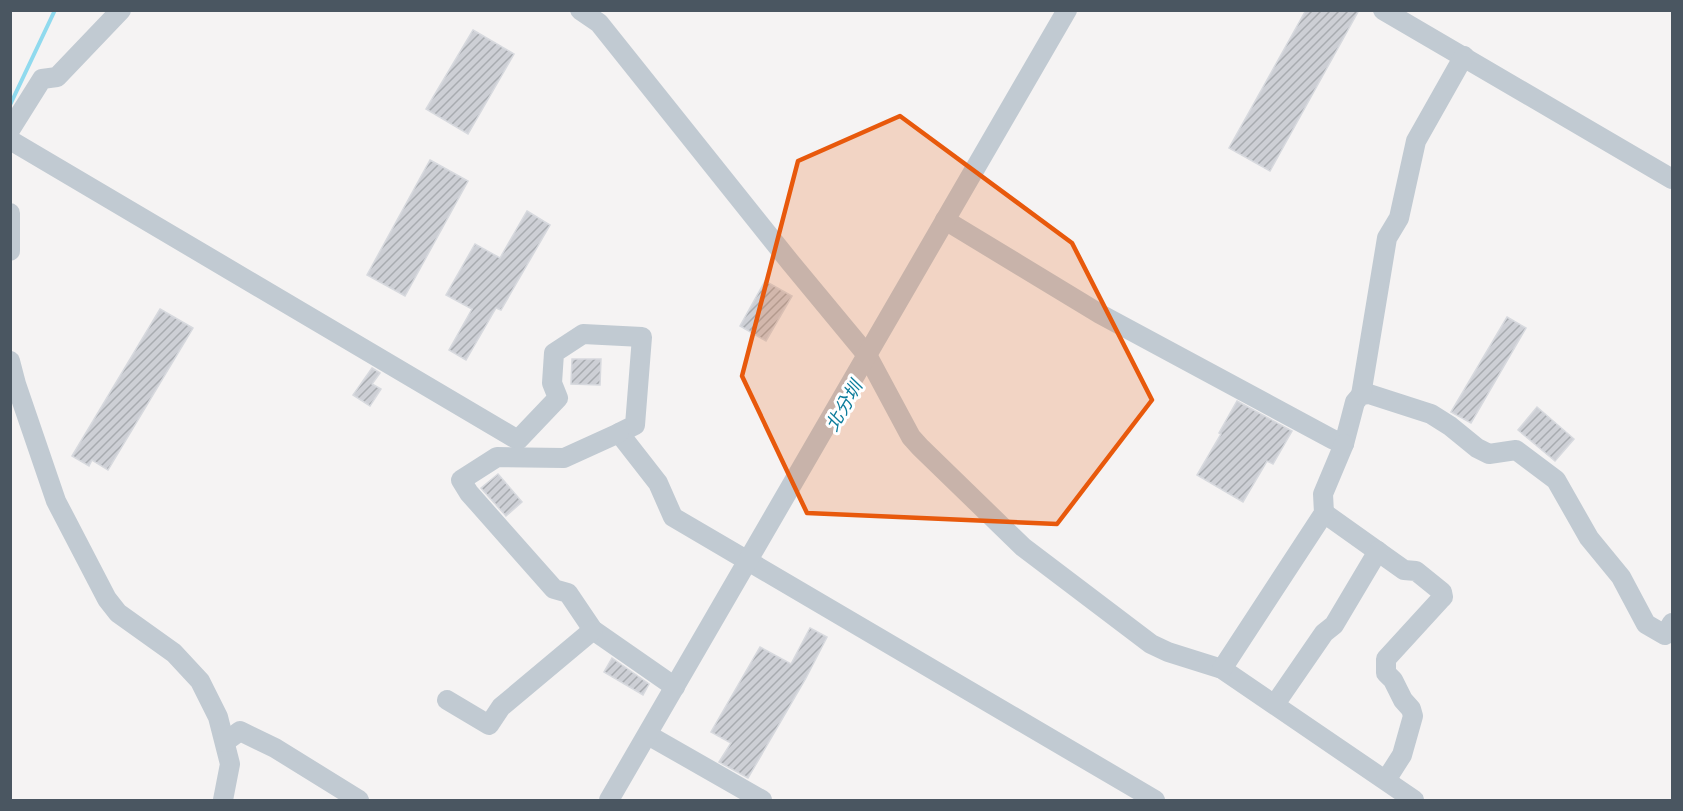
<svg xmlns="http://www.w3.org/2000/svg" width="1683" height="811" font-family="Overpass,'Noto Sans TC',sans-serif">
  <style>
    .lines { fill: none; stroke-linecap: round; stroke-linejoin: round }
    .stream { stroke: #90daee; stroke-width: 4 }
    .building { fill: url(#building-hatch); stroke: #d7d9de; stroke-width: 1.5 }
    .minor { stroke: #c1cad2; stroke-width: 20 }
    .marked { fill: #e8590c; fill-opacity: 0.2; stroke: #e8590c; stroke-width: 4.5; stroke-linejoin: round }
    .labels { text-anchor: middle; stroke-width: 6; stroke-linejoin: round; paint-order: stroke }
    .water-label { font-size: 18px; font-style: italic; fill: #0c7c9b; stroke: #fff }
  </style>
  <defs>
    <pattern id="building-hatch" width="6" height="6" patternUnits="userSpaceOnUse" patternTransform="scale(1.5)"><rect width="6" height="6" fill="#cdcfd5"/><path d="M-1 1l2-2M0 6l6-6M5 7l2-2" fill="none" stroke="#a8abb0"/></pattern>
  </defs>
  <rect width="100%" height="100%" fill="#f5f3f3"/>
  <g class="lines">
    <path class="stream" d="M 10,105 L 55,10"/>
  </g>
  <g class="building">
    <path d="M 1306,10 L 1359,10 L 1270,171 L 1229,148 Z"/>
    <path d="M 473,30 L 514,54 L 468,134 L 426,109 Z"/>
    <path d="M 430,160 L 468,181 L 405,296 L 367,275 Z"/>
    <path d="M 527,211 L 550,225 L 501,310 L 496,308 L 466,360 L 449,350 L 472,309 L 446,295 L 475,244 L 500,258 Z"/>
    <path d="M 765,281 L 792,296 L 766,341 L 740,326 Z"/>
    <path d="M 160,309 L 193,328 L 108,470 L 92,460 L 89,466 L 72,456 Z"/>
    <path d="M 1507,317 L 1526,328 L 1471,423 L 1451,412 Z"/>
    <path d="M 572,359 L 601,359 L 600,385 L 571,384 Z"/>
    <path d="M 372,368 L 380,373 L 372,384 L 381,389 L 370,406 L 353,395 Z"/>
    <path d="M 1237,401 L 1292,431 L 1273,464 L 1267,461 L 1243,502 L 1197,475 L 1221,434 L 1219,433 Z"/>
    <path d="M 1537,407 L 1574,439 L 1555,461 L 1518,430 Z"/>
    <path d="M 498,474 L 522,502 L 506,516 L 481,488 Z"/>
    <path d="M 810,628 L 827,637 L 806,678 L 748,778 L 719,762 L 731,743 L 711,732 L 760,647 L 791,664 Z"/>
    <path d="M 612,658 L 649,684 L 643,695 L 604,672 Z"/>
  </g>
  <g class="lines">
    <g class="minor">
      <path d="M 580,10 L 599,23 L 790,262 L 867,355 L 911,437 L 920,447 L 1023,547 L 1151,644 L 1168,652 L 1222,669 L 1414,800"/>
      <path d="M 1383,10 L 1672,179"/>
      <path d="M 10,130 L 42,79 L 57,77 L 121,10"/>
      <path d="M 10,140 L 518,440 L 558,398 L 552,383 L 554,353 L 583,334 L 642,337 L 635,425 L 619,433 L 658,483 L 673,517 L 1155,800"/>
      <path d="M 10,213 L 10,251"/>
      <path d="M 945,220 L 1100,314 L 1332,439 L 1344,444 L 1355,402 L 1361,395 L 1369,394 L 1431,414 L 1450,426 L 1477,448 L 1489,454 L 1516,450 L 1556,480 L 1589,538 L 1621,577 L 1646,624 L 1665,635 L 1672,623"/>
      <path d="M 10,361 L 16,384 L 56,501 L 107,599 L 118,613 L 174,653 L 200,681 L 218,717 L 230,764 L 223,800"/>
      <path d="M 1361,395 L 1387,238 L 1399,218 L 1416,141 L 1464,56"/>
      <path d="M 619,433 L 564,458 L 497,457 L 461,480 L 469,493 L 554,589 L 568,593 L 593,630 L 675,687"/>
      <path d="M 1324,513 L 1404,570 L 1416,571 L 1442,592 L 1443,597 L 1440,600 L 1386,659 L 1386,673 L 1393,680 L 1403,700 L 1411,709 L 1413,716 L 1402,755 L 1386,780"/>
      <path d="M 1222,669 L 1324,513 L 1323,494 L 1344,444"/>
      <path d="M 447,700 L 489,725 L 501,707 L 593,630"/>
      <path d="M 1275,704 L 1324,633 L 1334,625 L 1378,551"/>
      <path d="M 648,735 L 762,800"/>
      <path d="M 225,742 L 240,731 L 275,748 L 359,800"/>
      <path d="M 609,800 L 1067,10"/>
    </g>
  </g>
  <path class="marked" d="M 900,116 L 1072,243 L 1152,400 L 1057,524 L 807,513 L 742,376 L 798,161 Z"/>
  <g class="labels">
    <g class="water-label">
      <text transform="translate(844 406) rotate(-60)" y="6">北分圳</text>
    </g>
  </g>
  <rect width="1683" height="811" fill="none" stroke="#4a5661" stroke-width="24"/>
</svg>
